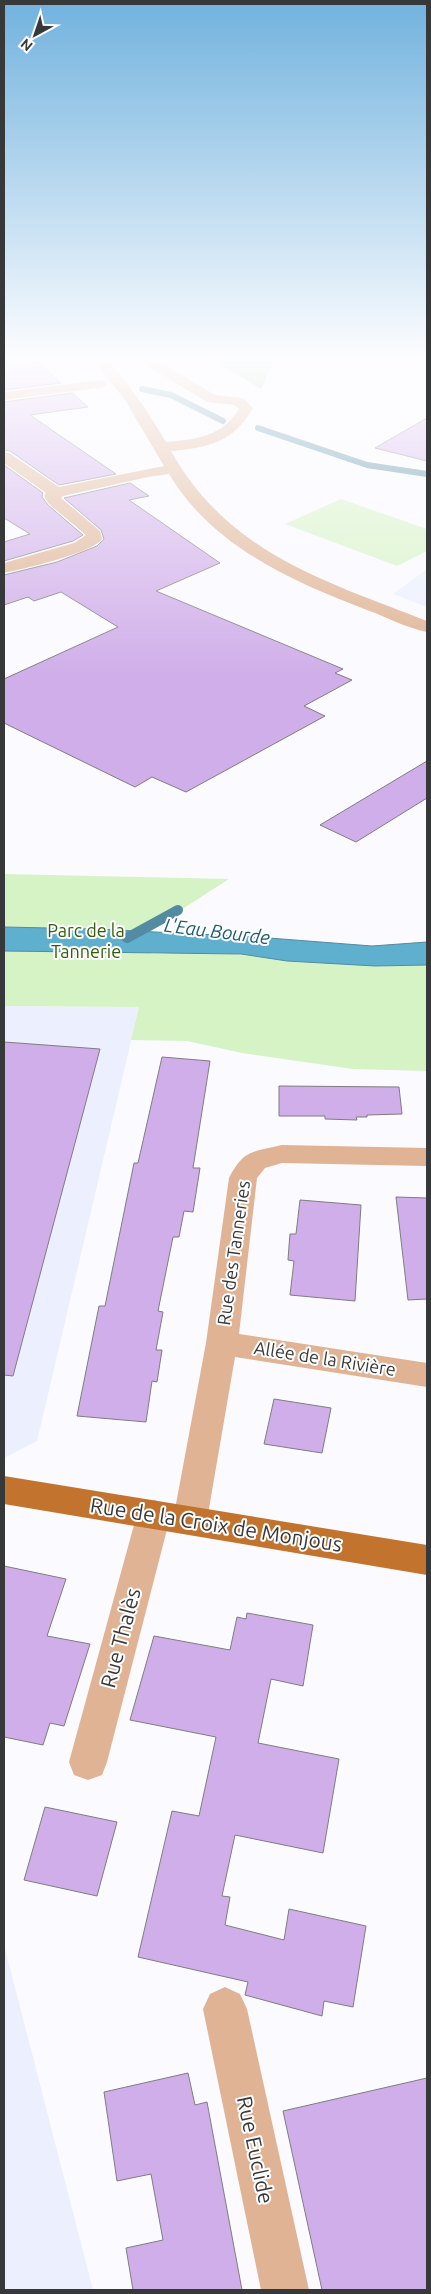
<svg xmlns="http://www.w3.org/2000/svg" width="431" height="2294" font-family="Ubuntu,sans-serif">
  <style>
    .built { fill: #eceffd }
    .green { fill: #d6f3c5 }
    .forest { fill: #a0c58a }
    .water { fill: #5fafce; stroke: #538ba2 }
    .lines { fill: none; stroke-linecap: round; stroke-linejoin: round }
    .stream-far1 { stroke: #538ba2; stroke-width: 6 }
    .stream { stroke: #538ba2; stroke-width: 10 }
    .building { fill: #d0aee9; stroke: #807c82 }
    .minor { fill: #dfb393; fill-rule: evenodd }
    .major { fill: #c2742e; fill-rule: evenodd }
    .labels { text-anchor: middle; stroke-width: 4; stroke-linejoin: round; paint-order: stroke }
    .park-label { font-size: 18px; fill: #325d06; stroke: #fff }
    .street-label { font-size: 18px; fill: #37383a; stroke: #fff }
    .water-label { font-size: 19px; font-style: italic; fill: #1c5c72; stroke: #fff }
    .near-street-label { font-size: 21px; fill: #37383a; stroke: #fff }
  </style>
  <rect width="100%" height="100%" fill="#fafaff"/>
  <g class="built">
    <path d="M 427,569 L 427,607 L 393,594 Z"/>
    <path d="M 4,1006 L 139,1007 L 37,1441 L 4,1458 Z"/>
    <path d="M 4,1945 L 93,2290 L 4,2290 Z"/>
  </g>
  <g class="green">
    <path d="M 341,499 L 427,529 L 427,551 L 397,566 L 285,524 Z"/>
    <path d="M 4,874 L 229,879 L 153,928 L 151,954 C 181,954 213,951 243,955 C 305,961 365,968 427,965 L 427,1071 L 353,1069 L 242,1053 L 187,1041 L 131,1040 L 139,1007 L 4,1006 Z"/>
  </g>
  <path class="forest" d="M 236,356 L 282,356 L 275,359 L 261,389 L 217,363 Z"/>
  <path class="water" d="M 4,927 L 95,929 L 256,937 L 372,946 L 427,942 L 427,965 L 375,966 L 287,961 L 241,954 L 4,951 Z"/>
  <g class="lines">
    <g class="stream-far1">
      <path d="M 142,389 L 171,395 L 223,421"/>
      <path d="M 258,428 L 367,465 L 427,474"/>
    </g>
    <path class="stream" d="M 127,938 L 178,910"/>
  </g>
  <g class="building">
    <path d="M 4,356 L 31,356 L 61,383 L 4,390 Z"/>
    <path d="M 72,393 L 88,407 L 30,415 L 116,474 L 59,485 L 10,451 L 4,450 L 4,402 Z"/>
    <path d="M 427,418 L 427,461 L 375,448 Z"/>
    <path d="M 4,465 L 43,493 L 42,497 L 48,505 L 83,535 L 73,541 L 4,561 L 4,542 L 30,534 L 4,518 Z"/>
    <path d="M 130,483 L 149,496 L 129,500 L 220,563 L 156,591 L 343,669 L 335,673 L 352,680 L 304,706 L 325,716 L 186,792 L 152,777 L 135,787 L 4,723 L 4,679 L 118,627 L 61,592 L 34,601 L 28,597 L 4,605 L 4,575 L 57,562 L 97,546 L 104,539 L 101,530 L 64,498 Z"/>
    <path d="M 427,761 L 427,798 L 356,842 L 320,825 Z"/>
    <path d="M 4,1042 L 100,1049 L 13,1376 L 4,1375 Z"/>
    <path d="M 162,1057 L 210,1061 L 193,1168 L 200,1168 L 193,1212 L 184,1211 L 179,1237 L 173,1237 L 158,1311 L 163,1312 L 156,1350 L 162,1350 L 157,1382 L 152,1381 L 146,1422 L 77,1416 L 99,1306 L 105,1306 L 134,1163 L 138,1163 Z"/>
    <path d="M 279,1086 L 399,1087 L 402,1114 L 367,1115 L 367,1117 L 356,1117 L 357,1120 L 325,1119 L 325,1116 L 279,1116 Z"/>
    <path d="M 396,1197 L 427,1198 L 427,1299 L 408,1300 Z"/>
    <path d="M 300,1200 L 361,1205 L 355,1301 L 290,1295 L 294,1261 L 288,1260 L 289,1246 L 290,1234 L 296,1234 Z"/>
    <path d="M 274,1399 L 331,1408 L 322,1453 L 264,1444 Z"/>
    <path d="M 4,1566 L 66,1579 L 47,1636 L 90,1644 L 64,1726 L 50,1723 L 43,1745 L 4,1737 Z"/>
    <path d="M 247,1613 L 313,1625 L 303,1686 L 271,1679 L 258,1743 L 339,1759 L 323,1853 L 235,1835 L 222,1896 L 230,1897 L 225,1925 L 284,1940 L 289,1909 L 366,1926 L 353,2007 L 324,2001 L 322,2016 L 245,1995 L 248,1982 L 138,1957 L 172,1811 L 199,1816 L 216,1737 L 130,1720 L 154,1636 L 230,1650 L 237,1617 L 246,1619 Z"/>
    <path d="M 45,1807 L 117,1822 L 97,1896 L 24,1880 Z"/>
    <path d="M 188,2073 L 195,2105 L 207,2102 L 242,2290 L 133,2290 L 126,2248 L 163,2240 L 151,2174 L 117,2181 L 104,2092 Z"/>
    <path d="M 427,2078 L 427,2290 L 322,2290 L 283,2111 Z"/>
  </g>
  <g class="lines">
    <g class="minor">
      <path d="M 90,356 L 103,356 C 128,382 148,411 166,442 C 195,440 223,436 239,409 L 234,405 L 207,402 L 136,359 L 135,356 L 150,356 L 215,395 L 243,398 L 253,408 C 234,442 208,448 171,451 C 228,553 325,581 427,621 L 427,632 C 407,628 386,617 367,610 C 291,581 212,546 169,474 L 148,477 L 63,496 L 61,498 L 100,531 L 102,539 C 93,553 23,569 4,573 L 4,563 L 74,543 L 86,535 L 49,504 L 44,496 L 46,493 L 4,463 L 4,452 L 9,453 L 59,487 L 164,466 L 125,400 Z"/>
      <path d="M 100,380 L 105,381 L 107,384 L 105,387 L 4,400 L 4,392 Z"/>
      <path d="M 282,1145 L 427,1148 L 427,1166 L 282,1163 L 265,1168 L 257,1178 L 239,1334 L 427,1363 L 427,1387 L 235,1357 L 207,1520 L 202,1530 L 190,1534 L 178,1530 L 173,1520 L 206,1343 L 229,1178 C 244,1149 253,1152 282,1145 Z"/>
      <path d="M 154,1500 L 166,1504 L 171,1514 L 107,1762 L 102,1775 L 88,1780 L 74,1775 L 69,1762 L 137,1514 L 142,1504 Z"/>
      <path d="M 225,1987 L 240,1994 L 247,2009 L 309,2290 L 261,2290 L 203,2009 L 210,1994 Z"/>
    </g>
    <path class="major" d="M 4,1476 L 427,1545 L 427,1575 L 4,1504 Z"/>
  </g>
  <linearGradient id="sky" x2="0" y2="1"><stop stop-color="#71b2de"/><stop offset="0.53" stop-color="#fdfdff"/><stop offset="1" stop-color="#fdfdff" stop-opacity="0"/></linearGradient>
  <rect width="431" height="677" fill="url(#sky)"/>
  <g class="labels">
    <g class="park-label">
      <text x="86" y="937">Parc de la<tspan x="86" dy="21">Tannerie</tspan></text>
    </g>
    <g class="street-label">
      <text transform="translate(234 1253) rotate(-82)" y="6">Rue des Tanneries</text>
      <text transform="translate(325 1359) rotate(9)" y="6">Allée de la Rivière</text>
    </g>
    <g class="water-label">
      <text transform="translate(217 931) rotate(7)" y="7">L'Eau Bourde</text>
    </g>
    <g class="near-street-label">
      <text transform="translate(216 1525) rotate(9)" y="7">Rue de la Croix de Monjous</text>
      <text transform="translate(121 1638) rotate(-75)" y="7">Rue Thalès</text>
      <text transform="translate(255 2150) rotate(78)" y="7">Rue Euclide</text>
    </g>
  </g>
  <rect width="431" height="2294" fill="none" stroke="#37383a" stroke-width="10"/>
  <g transform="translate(35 35) rotate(220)" stroke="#ffffff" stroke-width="4" paint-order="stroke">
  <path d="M0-4L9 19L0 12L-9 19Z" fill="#37383a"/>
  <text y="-8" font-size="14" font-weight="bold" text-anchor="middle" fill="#37383a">N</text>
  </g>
</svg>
